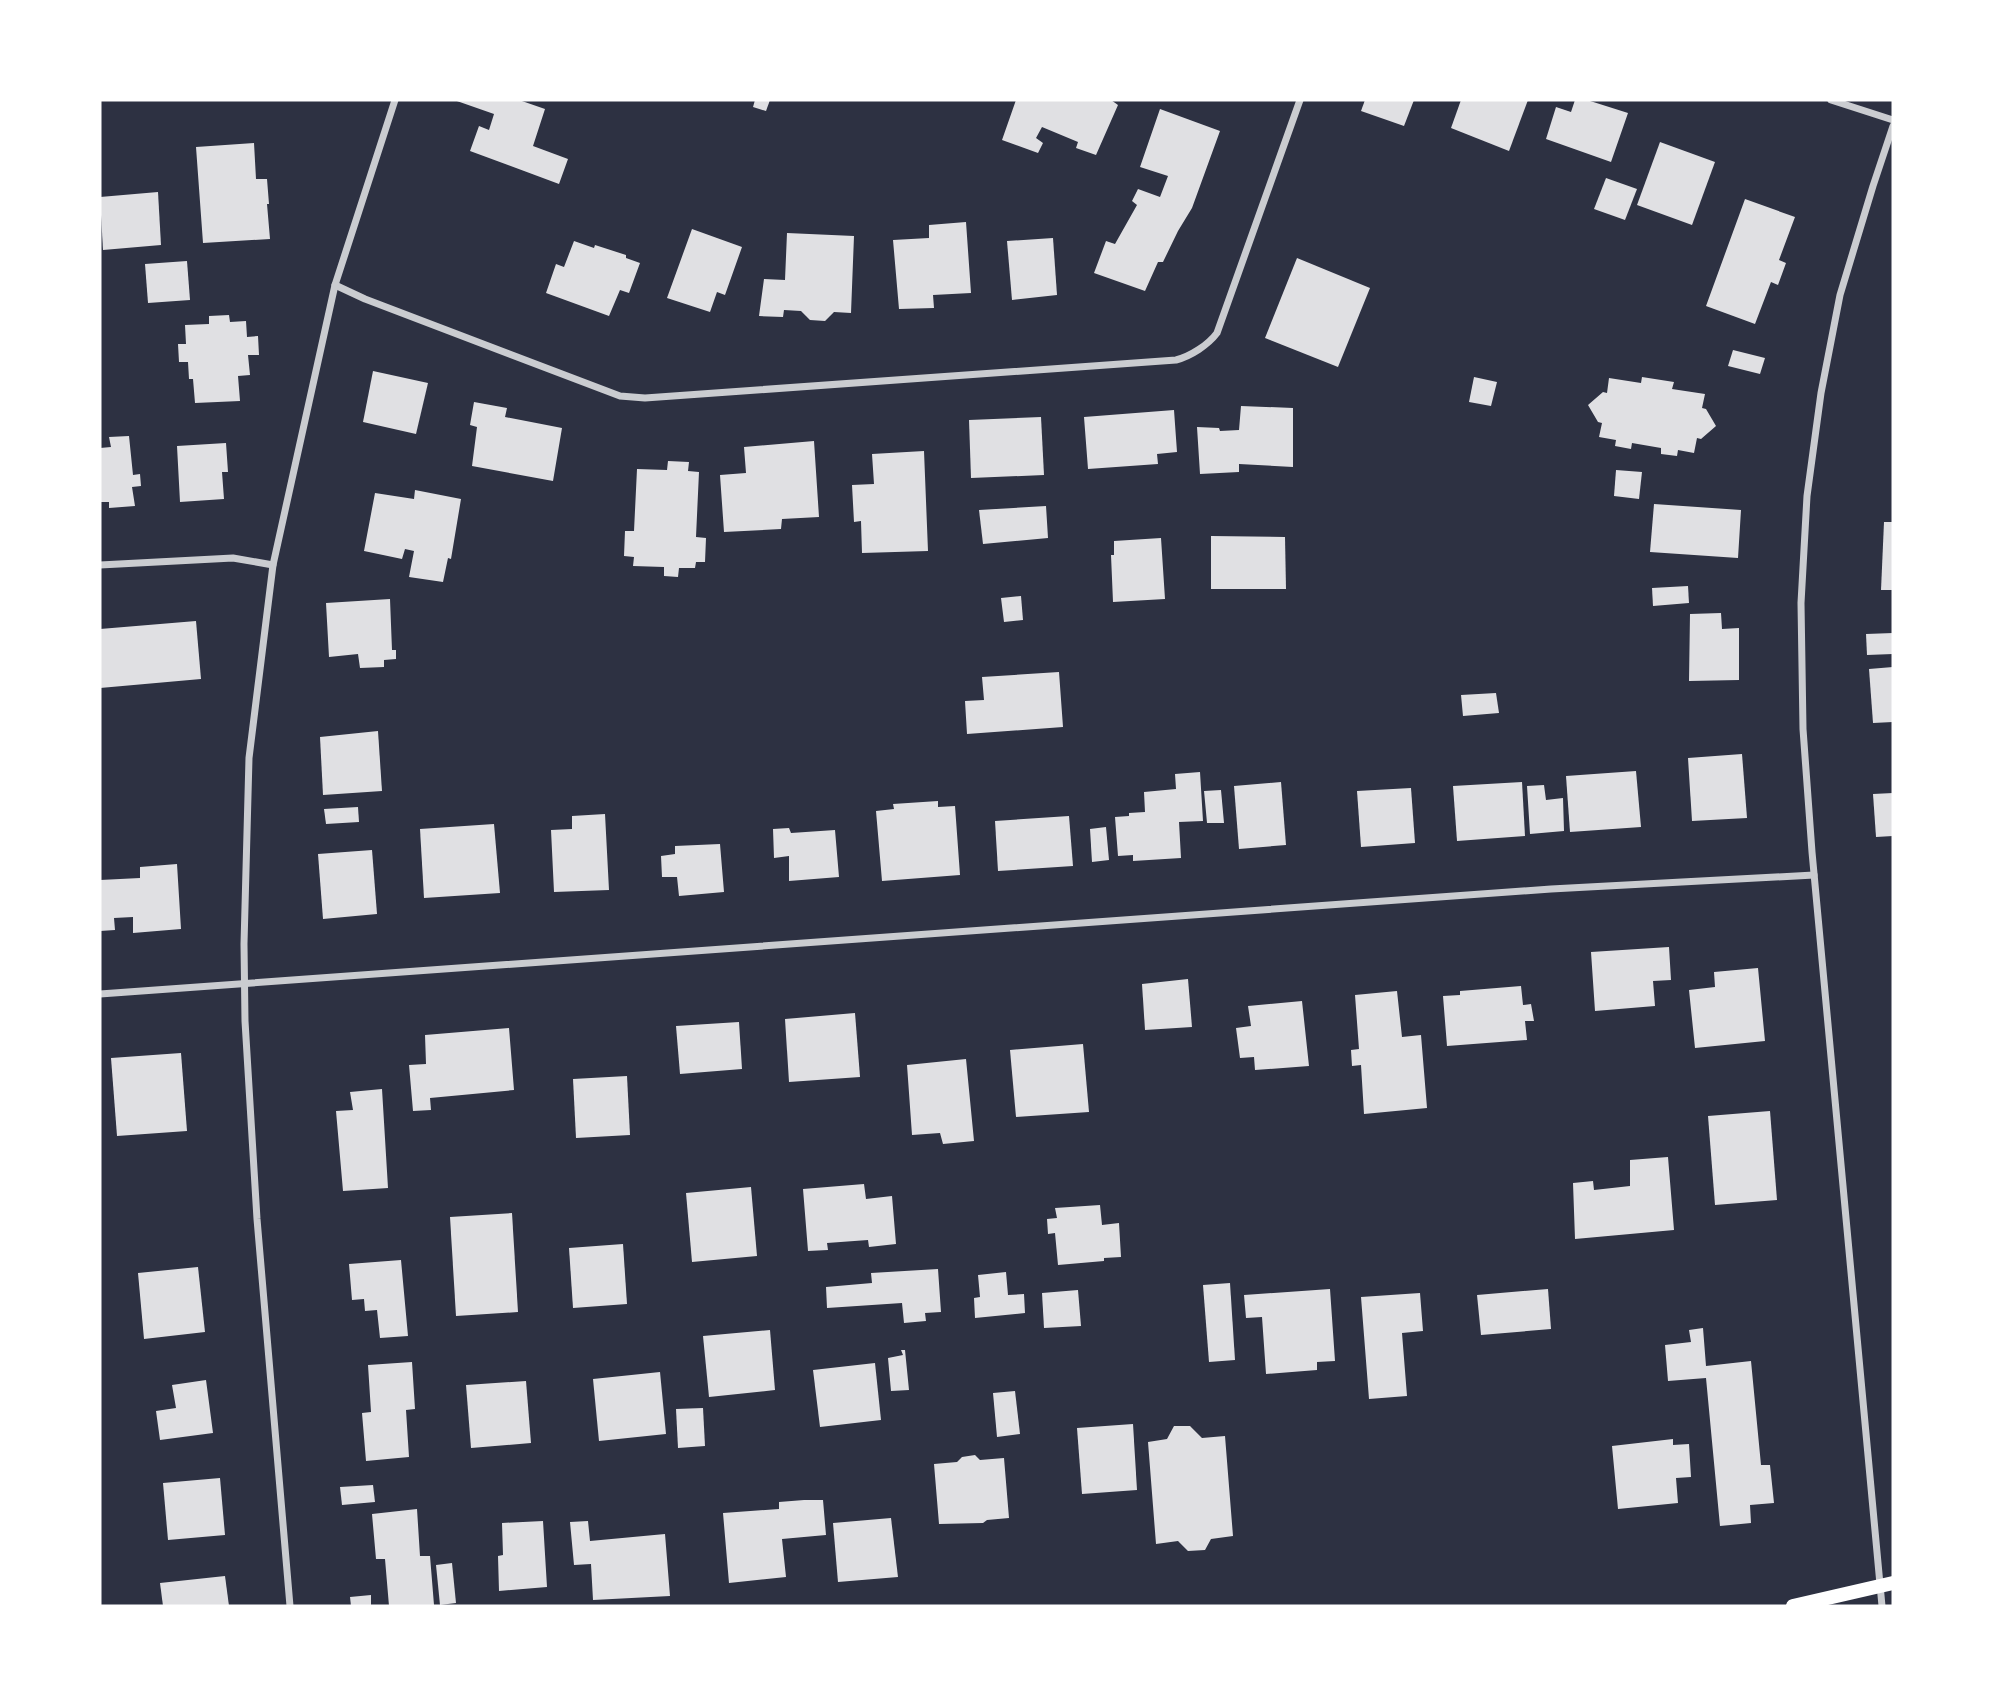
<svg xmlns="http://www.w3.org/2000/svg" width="1993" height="1706" font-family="Commissioner,sans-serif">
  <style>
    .building { fill: #e0e0e3 }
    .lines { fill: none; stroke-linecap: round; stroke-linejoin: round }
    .minor { stroke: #caccd0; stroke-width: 7 }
    .secondary { stroke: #fff; stroke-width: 14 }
  </style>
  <rect width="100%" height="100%" fill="#2d3142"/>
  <g class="building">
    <path d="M 454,100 L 519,100 L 545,109 L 533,146 L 568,159 L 559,184 L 470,151 L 479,126 L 489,130 L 494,114 Z"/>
    <path d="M 755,100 L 770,100 L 766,111 L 753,107 Z"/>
    <path d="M 1016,100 L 1111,100 L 1118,105 L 1096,155 L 1076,148 L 1078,142 L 1042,127 L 1036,138 L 1043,143 L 1038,153 L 1002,140 Z"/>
    <path d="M 1365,100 L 1414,100 L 1404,126 L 1361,111 Z"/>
    <path d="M 1461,100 L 1528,100 L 1509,151 L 1451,128 Z"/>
    <path d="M 1575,100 L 1587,100 L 1628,113 L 1611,162 L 1546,139 L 1556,107 L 1571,112 Z"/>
    <path d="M 1160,109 L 1220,131 L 1192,208 L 1178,231 L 1163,262 L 1158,262 L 1145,291 L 1094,273 L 1106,241 L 1115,244 L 1137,205 L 1132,201 L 1138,189 L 1160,197 L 1168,176 L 1140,167 Z"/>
    <path d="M 1660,142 L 1715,162 L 1692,225 L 1637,205 Z"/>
    <path d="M 254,143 L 256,179 L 267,179 L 269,204 L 267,204 L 270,239 L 203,243 L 196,147 Z"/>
    <path d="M 1606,178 L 1637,189 L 1625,220 L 1594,209 Z"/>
    <path d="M 158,192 L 161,245 L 103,250 L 100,197 Z"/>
    <path d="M 1745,199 L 1795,217 L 1779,260 L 1786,263 L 1778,285 L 1771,282 L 1755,324 L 1706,306 Z"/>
    <path d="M 966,222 L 971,293 L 933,295 L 934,308 L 899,309 L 893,240 L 929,238 L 929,225 Z"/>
    <path d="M 692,229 L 742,247 L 725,295 L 717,292 L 710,312 L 667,298 Z"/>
    <path d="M 787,233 L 854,236 L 851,313 L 834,312 L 825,321 L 810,320 L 801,311 L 784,310 L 783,317 L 759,316 L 764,279 L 785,280 Z"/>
    <path d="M 1053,238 L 1057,295 L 1012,300 L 1007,241 Z"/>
    <path d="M 574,241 L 594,248 L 595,245 L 626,255 L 626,258 L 640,263 L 629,293 L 620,290 L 609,316 L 546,293 L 556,264 L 564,267 Z"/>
    <path d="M 1297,258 L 1370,288 L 1338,367 L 1265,338 Z"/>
    <path d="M 187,261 L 190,300 L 148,303 L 145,264 Z"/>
    <path d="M 229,315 L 230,322 L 246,321 L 247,337 L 258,336 L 259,355 L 248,355 L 250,375 L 238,376 L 240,401 L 195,403 L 193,379 L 189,379 L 188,362 L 179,362 L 178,344 L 186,344 L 185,325 L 209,324 L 209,316 Z"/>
    <path d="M 1733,350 L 1765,358 L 1760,374 L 1728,366 Z"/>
    <path d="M 373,371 L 428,383 L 416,434 L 363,422 Z"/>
    <path d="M 1474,377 L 1497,382 L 1491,406 L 1469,402 Z"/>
    <path d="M 1642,377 L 1674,382 L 1672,389 L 1705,394 L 1702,408 L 1706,409 L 1716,426 L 1701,439 L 1697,438 L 1694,453 L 1678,450 L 1677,456 L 1661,454 L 1661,448 L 1632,443 L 1631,449 L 1615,446 L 1616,440 L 1599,437 L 1602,423 L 1598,422 L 1588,405 L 1603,392 L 1607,393 L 1609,378 L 1641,383 Z"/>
    <path d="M 474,402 L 507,408 L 505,417 L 562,428 L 553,481 L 472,466 L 477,427 L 470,425 Z"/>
    <path d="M 1241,406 L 1293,408 L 1293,467 L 1239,464 L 1239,472 L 1200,474 L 1197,427 L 1219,428 L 1220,431 L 1239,430 Z"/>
    <path d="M 1174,410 L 1177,452 L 1157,454 L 1158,464 L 1088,469 L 1084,417 Z"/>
    <path d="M 1041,417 L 1044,475 L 971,478 L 969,420 Z"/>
    <path d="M 129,436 L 133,475 L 140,474 L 141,486 L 132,487 L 135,506 L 109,508 L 109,502 L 100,502 L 100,448 L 111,447 L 109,437 Z"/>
    <path d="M 814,441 L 819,517 L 782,519 L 781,529 L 724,532 L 720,475 L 746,473 L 744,447 Z"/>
    <path d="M 226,443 L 228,472 L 222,472 L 224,499 L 180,502 L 177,446 Z"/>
    <path d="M 924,451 L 928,551 L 862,553 L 861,521 L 854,522 L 852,485 L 874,484 L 872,454 Z"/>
    <path d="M 668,461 L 689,462 L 688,471 L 699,472 L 696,537 L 706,538 L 705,562 L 696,562 L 695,568 L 679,568 L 678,577 L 664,576 L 664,567 L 633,566 L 634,557 L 624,556 L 625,531 L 634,531 L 637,469 L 667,470 Z"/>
    <path d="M 1616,470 L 1642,472 L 1639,499 L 1614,496 Z"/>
    <path d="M 415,490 L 461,499 L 451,559 L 448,558 L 443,582 L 409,577 L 414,551 L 405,549 L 402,559 L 364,551 L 375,493 L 414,499 Z"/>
    <path d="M 1654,504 L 1741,510 L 1738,558 L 1650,552 Z"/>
    <path d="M 1046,506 L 1048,538 L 983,544 L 979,510 Z"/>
    <path d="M 1884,522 L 1893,522 L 1893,590 L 1881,590 Z"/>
    <path d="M 1211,536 L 1285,537 L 1286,589 L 1211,589 Z"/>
    <path d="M 1161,538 L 1165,599 L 1113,602 L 1111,555 L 1114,555 L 1114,541 Z"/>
    <path d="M 1688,586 L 1689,603 L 1653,606 L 1652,588 Z"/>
    <path d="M 1021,596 L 1023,620 L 1004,622 L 1001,598 Z"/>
    <path d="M 390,599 L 392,650 L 396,650 L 396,659 L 384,660 L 384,667 L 360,668 L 358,654 L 329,657 L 326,603 Z"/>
    <path d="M 1721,613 L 1722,629 L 1739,628 L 1739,680 L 1689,681 L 1690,614 Z"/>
    <path d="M 196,621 L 201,679 L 100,688 L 100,629 Z"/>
    <path d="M 1893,633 L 1893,654 L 1867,655 L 1866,634 Z"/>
    <path d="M 1893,667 L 1893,722 L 1873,723 L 1869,669 Z"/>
    <path d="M 1059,672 L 1063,727 L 967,734 L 965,701 L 984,700 L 982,677 Z"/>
    <path d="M 1496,693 L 1499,713 L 1463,716 L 1461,695 Z"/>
    <path d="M 378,731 L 382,791 L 323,795 L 320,737 Z"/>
    <path d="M 1742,754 L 1747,818 L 1692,821 L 1688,758 Z"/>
    <path d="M 1636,771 L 1641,827 L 1570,832 L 1566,776 Z"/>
    <path d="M 1200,772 L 1203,821 L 1179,822 L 1181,858 L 1133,861 L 1133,855 L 1118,856 L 1115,817 L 1129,816 L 1129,813 L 1145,812 L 1144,792 L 1176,789 L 1175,774 Z"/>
    <path d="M 1281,782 L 1286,845 L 1239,849 L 1234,786 Z"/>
    <path d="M 1522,782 L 1525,836 L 1457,841 L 1453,786 Z"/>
    <path d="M 1544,785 L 1546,800 L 1563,798 L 1564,831 L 1530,834 L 1527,786 Z"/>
    <path d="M 1411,788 L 1415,843 L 1361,847 L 1357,791 Z"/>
    <path d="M 1221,790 L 1224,823 L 1207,823 L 1204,791 Z"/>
    <path d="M 1893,793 L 1893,836 L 1876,837 L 1873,794 Z"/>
    <path d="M 938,801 L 938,807 L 955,806 L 960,875 L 882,881 L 876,811 L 894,809 L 893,804 Z"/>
    <path d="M 358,807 L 359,822 L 326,824 L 324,809 Z"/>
    <path d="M 605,814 L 609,890 L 554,892 L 551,830 L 572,829 L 572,816 Z"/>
    <path d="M 1069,816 L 1073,866 L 998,871 L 995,821 Z"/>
    <path d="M 494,824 L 500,893 L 424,898 L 420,829 Z"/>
    <path d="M 1106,827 L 1109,860 L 1092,862 L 1090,829 Z"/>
    <path d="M 789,828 L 791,833 L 835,830 L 839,877 L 789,881 L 789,856 L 774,858 L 773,829 Z"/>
    <path d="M 720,844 L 724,892 L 679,896 L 677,877 L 662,877 L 661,856 L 675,854 L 675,846 Z"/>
    <path d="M 372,850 L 377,914 L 323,919 L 318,854 Z"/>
    <path d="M 177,864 L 181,929 L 133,933 L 133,917 L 114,918 L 115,930 L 100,931 L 100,880 L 140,878 L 140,867 Z"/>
    <path d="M 1669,947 L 1671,980 L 1653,981 L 1655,1006 L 1595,1011 L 1591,952 Z"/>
    <path d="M 1758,968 L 1765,1041 L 1695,1048 L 1689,990 L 1715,987 L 1714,972 Z"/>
    <path d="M 1188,979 L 1192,1027 L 1145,1030 L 1142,984 Z"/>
    <path d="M 1521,986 L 1523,1005 L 1531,1004 L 1534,1021 L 1525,1021 L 1527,1040 L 1447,1046 L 1443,996 L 1460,995 L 1460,991 Z"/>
    <path d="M 1397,991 L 1402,1037 L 1421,1035 L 1427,1108 L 1364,1114 L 1361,1065 L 1352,1066 L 1351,1050 L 1359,1049 L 1355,995 Z"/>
    <path d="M 1302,1001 L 1309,1066 L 1255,1070 L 1254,1057 L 1240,1058 L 1236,1028 L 1251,1026 L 1248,1006 Z"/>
    <path d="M 855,1013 L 860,1077 L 789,1082 L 785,1019 Z"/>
    <path d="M 739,1022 L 742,1069 L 680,1074 L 676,1026 Z"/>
    <path d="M 509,1028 L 514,1090 L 430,1098 L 431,1110 L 413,1111 L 409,1065 L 426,1064 L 425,1035 Z"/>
    <path d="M 1083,1044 L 1089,1112 L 1016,1117 L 1010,1050 Z"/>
    <path d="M 181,1053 L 187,1131 L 117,1136 L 111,1058 Z"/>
    <path d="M 966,1059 L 974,1141 L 943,1144 L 940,1133 L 912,1135 L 907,1065 Z"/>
    <path d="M 627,1076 L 630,1135 L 576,1138 L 573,1079 Z"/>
    <path d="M 382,1089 L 388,1188 L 343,1191 L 336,1111 L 353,1110 L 350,1092 Z"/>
    <path d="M 1770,1111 L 1777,1200 L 1715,1205 L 1708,1116 Z"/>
    <path d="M 1668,1157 L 1674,1230 L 1575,1239 L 1573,1183 L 1593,1181 L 1594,1190 L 1630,1186 L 1630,1160 Z"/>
    <path d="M 864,1184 L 866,1199 L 892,1196 L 896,1244 L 869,1247 L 868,1240 L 827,1243 L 828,1250 L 808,1251 L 803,1189 Z"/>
    <path d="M 751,1187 L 757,1256 L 692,1262 L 686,1193 Z"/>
    <path d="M 1100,1205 L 1102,1225 L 1119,1223 L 1121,1257 L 1104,1258 L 1104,1261 L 1058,1265 L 1055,1233 L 1048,1234 L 1047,1219 L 1057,1218 L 1055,1208 Z"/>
    <path d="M 512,1213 L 518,1312 L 456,1316 L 450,1217 Z"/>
    <path d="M 623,1244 L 627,1304 L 573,1308 L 569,1248 Z"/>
    <path d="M 401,1260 L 408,1336 L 380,1338 L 377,1310 L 365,1311 L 364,1299 L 352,1300 L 349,1264 Z"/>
    <path d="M 198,1267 L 205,1332 L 144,1339 L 138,1273 Z"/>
    <path d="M 938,1269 L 941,1312 L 925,1313 L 926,1321 L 904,1323 L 902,1303 L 827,1308 L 826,1287 L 872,1283 L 871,1273 Z"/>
    <path d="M 1006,1272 L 1008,1295 L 1024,1294 L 1025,1313 L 975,1318 L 974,1298 L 980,1297 L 978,1275 Z"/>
    <path d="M 1230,1283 L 1235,1360 L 1209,1362 L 1203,1285 Z"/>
    <path d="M 1330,1289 L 1335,1361 L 1317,1362 L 1317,1370 L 1266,1374 L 1262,1317 L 1246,1318 L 1244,1295 Z"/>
    <path d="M 1548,1289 L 1551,1329 L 1481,1335 L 1477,1295 Z"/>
    <path d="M 1078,1290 L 1081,1326 L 1044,1328 L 1042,1293 Z"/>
    <path d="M 1420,1293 L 1423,1331 L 1402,1333 L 1407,1396 L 1369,1399 L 1361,1297 Z"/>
    <path d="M 1703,1328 L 1706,1366 L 1751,1361 L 1761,1465 L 1770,1465 L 1774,1503 L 1750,1505 L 1751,1523 L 1720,1526 L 1706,1378 L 1668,1381 L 1665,1345 L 1691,1342 L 1689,1330 Z"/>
    <path d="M 770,1330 L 775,1390 L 709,1397 L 703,1336 Z"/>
    <path d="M 901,1350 L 905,1350 L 909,1390 L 891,1391 L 888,1358 L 903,1355 Z"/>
    <path d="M 412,1362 L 415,1409 L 406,1410 L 409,1457 L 366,1461 L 362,1413 L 371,1412 L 368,1365 Z"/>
    <path d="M 875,1363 L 881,1420 L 820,1427 L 813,1370 Z"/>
    <path d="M 660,1372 L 666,1434 L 599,1441 L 593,1379 Z"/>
    <path d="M 206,1380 L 213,1433 L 160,1440 L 156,1411 L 176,1408 L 172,1385 Z"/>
    <path d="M 526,1381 L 531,1443 L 471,1448 L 466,1385 Z"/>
    <path d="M 1015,1391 L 1020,1434 L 997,1437 L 993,1393 Z"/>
    <path d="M 703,1408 L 705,1446 L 678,1448 L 676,1409 Z"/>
    <path d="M 1133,1424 L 1137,1490 L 1082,1494 L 1077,1428 Z"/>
    <path d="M 1174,1426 L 1190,1426 L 1202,1438 L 1225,1436 L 1233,1536 L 1211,1539 L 1205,1550 L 1188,1551 L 1178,1541 L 1156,1544 L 1148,1442 L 1167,1439 Z"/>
    <path d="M 1673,1439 L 1673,1445 L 1689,1444 L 1691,1477 L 1676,1478 L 1678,1503 L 1618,1509 L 1612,1446 Z"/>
    <path d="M 975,1455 L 980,1460 L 1004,1458 L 1009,1518 L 987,1520 L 983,1523 L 939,1524 L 934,1464 L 957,1462 L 962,1457 Z"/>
    <path d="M 220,1478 L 225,1535 L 168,1540 L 163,1483 Z"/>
    <path d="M 373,1485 L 375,1502 L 342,1505 L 340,1487 Z"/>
    <path d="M 804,1500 L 823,1500 L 826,1535 L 782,1539 L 786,1577 L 729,1583 L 723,1513 L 779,1509 L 779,1502 Z"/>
    <path d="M 417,1509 L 420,1556 L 430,1556 L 434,1605 L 389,1606 L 385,1559 L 376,1559 L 372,1514 Z"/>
    <path d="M 891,1518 L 898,1577 L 838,1582 L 833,1523 Z"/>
    <path d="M 543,1521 L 547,1587 L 499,1591 L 498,1556 L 503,1555 L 502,1523 Z"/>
    <path d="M 588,1521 L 590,1541 L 665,1534 L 670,1596 L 593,1600 L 591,1564 L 574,1565 L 570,1522 Z"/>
    <path d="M 452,1563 L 456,1603 L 440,1605 L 436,1565 Z"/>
    <path d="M 225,1576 L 229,1606 L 163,1606 L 160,1583 Z"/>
    <path d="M 371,1595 L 371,1606 L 351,1606 L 350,1597 Z"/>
  </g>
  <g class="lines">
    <g class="minor">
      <path d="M 1831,100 L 1893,120"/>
      <path d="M 335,285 L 365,299 L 620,396 L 645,398 L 1176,360 C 1191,356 1208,345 1217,333 L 1300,100"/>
      <path d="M 100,565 L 233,558 L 273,565"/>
      <path d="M 100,994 L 1551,889 L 1814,875"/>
      <path d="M 290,1606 L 257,1219 L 245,1021 L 244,944 L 249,758 L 273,565 L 335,285 L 395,100"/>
      <path d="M 1882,1606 L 1812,852 L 1803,729 L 1801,603 L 1807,496 L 1821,393 L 1840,295 L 1873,186 L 1893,126"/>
    </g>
    <path class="secondary" d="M 1793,1606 L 1893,1583"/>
  </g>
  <rect width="1993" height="1706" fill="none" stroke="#ffffff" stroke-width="203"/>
</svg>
